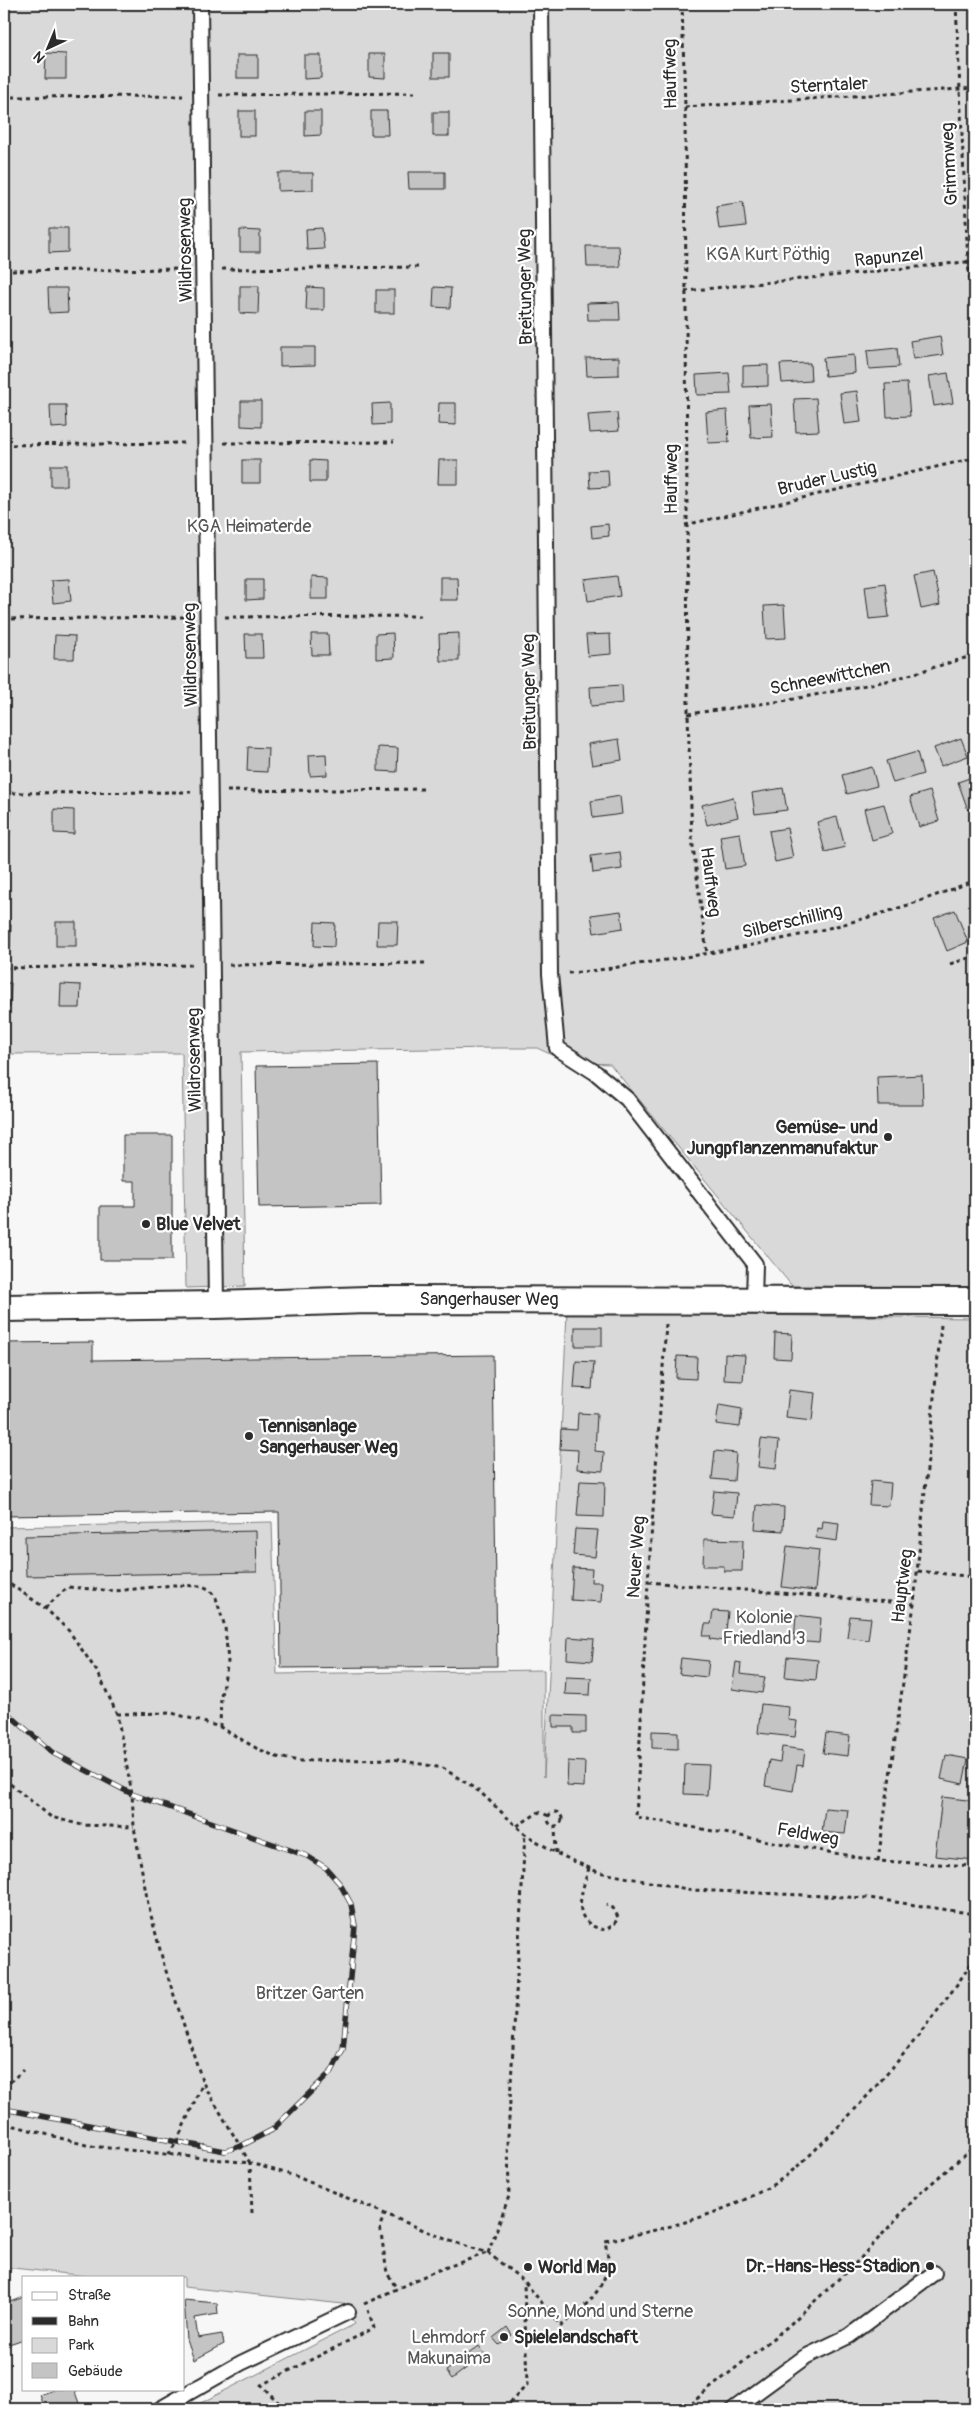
<svg xmlns="http://www.w3.org/2000/svg" width="979" height="2413" font-family="Pangolin,sans-serif">
  <style>
    .green { fill: #d9d9d9; stroke: #828282 }
    .building { fill: #c4c4c4; stroke: #2b2b2b }
    .lines { fill: none; stroke-linecap: round; stroke-linejoin: round }
    .service-casing { stroke: #2b2b2b; stroke-width: 18 }
    .minor-casing { stroke: #2b2b2b; stroke-width: 30 }
    .path { stroke: #2b2b2b; stroke-width: 3; stroke-dasharray: 4 4; stroke-linecap: butt }
    .service { stroke: #fff; stroke-width: 14 }
    .minor { stroke: #fff; stroke-width: 26 }
    .rail-casing { stroke: #2b2b2b; stroke-width: 5.5 }
    .rail { stroke: #fff; stroke-width: 4; stroke-dasharray: 11; stroke-linecap: butt }
    .poi-dot { fill: #2b2b2b; stroke: #fff; stroke-width: 2 }
    .labels { text-anchor: middle; stroke-width: 4.5; stroke-linejoin: round; paint-order: stroke }
    .street-label { font-size: 18px; fill: #2b2b2b; stroke: #fff }
    .park-label { font-size: 18px; fill: #565656; stroke: #fff }
    .poi-label { font-size: 18px; font-weight: bold; fill: #2b2b2b; stroke: #fff; text-anchor: start }
  </style>
  <rect width="100%" height="100%" fill="#f7f7f7"/>
  <filter id="ink" filterUnits="userSpaceOnUse"><feTurbulence type="fractalNoise" baseFrequency=".02" numOctaves="2"/><feDisplacementMap in="SourceGraphic" scale="10" xChannelSelector="R" yChannelSelector="G"/><feConvolveMatrix kernelMatrix="1 2 1 2 8 2 1 2 1" color-interpolation-filters="sRGB"/></filter>
  <g filter="url(#ink)">
    <g class="green">
      <path d="M 4,4 L 975,4 L 975,1288 L 792,1286 L 610,1064 L 567,1062 L 537,1048 L 495,1048 L 241,1052 L 245,1286 L 186,1288 L 182,1053 L 4,1054 Z"/>
      <path d="M 567,1313 L 975,1318 L 975,2409 L 189,2409 L 355,2324 L 343,2304 L 184,2287 L 184,2277 L 95,2277 L 4,2267 L 4,1527 L 272,1522 L 277,1674 L 544,1670 L 544,1777 Z"/>
    </g>
    <g class="building">
      <path d="M 46,53 L 66,54 L 66,79 L 45,79 Z"/>
      <rect x="433" y="53" width="16" height="24"/>
      <path d="M 369,54 L 385,54 L 385,78 L 369,77 Z"/>
      <rect x="237" y="55" width="21" height="23"/>
      <path d="M 304,55 L 321,55 L 321,78 L 304,79 Z"/>
      <rect x="239" y="111" width="16" height="25"/>
      <path d="M 305,111 L 321,111 L 321,135 L 305,136 Z"/>
      <path d="M 371,111 L 387,111 L 388,135 L 371,135 Z"/>
      <rect x="433" y="112" width="16" height="24"/>
      <path d="M 408,172 L 445,172 L 445,189 L 409,189 Z"/>
      <path d="M 278,173 L 313,173 L 313,190 L 278,191 Z"/>
      <path d="M 743,202 L 746,226 L 719,229 L 716,206 Z"/>
      <path d="M 49,228 L 68,228 L 68,252 L 49,253 Z"/>
      <path d="M 322,228 L 324,249 L 307,250 L 306,229 Z"/>
      <path d="M 240,230 L 260,231 L 260,252 L 240,252 Z"/>
      <path d="M 586,246 L 619,246 L 620,267 L 587,267 Z"/>
      <path d="M 240,286 L 259,286 L 258,314 L 240,313 Z"/>
      <path d="M 307,287 L 324,288 L 324,310 L 306,310 Z"/>
      <path d="M 434,287 L 451,288 L 450,308 L 433,307 Z"/>
      <path d="M 48,288 L 67,288 L 68,312 L 49,313 Z"/>
      <rect x="376" y="290" width="18" height="23"/>
      <path d="M 619,302 L 620,320 L 588,320 L 587,303 Z"/>
      <path d="M 940,336 L 943,355 L 913,359 L 910,341 Z"/>
      <path d="M 280,347 L 315,347 L 315,365 L 280,366 Z"/>
      <path d="M 897,348 L 899,367 L 869,369 L 867,351 Z"/>
      <path d="M 854,355 L 855,373 L 825,376 L 823,358 Z"/>
      <path d="M 619,357 L 619,375 L 587,376 L 586,358 Z"/>
      <path d="M 810,363 L 811,381 L 782,383 L 780,364 Z"/>
      <path d="M 768,365 L 768,386 L 743,387 L 743,366 Z"/>
      <path d="M 729,373 L 731,394 L 697,395 L 696,375 Z"/>
      <path d="M 948,373 L 953,403 L 934,406 L 929,376 Z"/>
      <path d="M 907,383 L 910,416 L 887,417 L 885,384 Z"/>
      <path d="M 857,391 L 861,422 L 844,424 L 840,393 Z"/>
      <path d="M 816,398 L 819,431 L 796,432 L 794,399 Z"/>
      <path d="M 241,401 L 261,401 L 261,427 L 241,426 Z"/>
      <path d="M 390,403 L 390,424 L 373,425 L 372,404 Z"/>
      <path d="M 439,403 L 456,403 L 456,425 L 438,424 Z"/>
      <path d="M 771,404 L 773,437 L 751,438 L 749,405 Z"/>
      <path d="M 50,405 L 66,405 L 67,427 L 51,428 Z"/>
      <path d="M 727,410 L 729,442 L 708,443 L 706,412 Z"/>
      <path d="M 617,413 L 619,431 L 590,433 L 588,415 Z"/>
      <rect x="242" y="460" width="18" height="23"/>
      <path d="M 310,460 L 326,461 L 326,482 L 310,482 Z"/>
      <path d="M 439,460 L 458,460 L 458,484 L 438,484 Z"/>
      <rect x="51" y="465" width="16" height="21"/>
      <path d="M 608,470 L 609,487 L 590,488 L 589,471 Z"/>
      <path d="M 608,524 L 609,536 L 592,538 L 591,526 Z"/>
      <path d="M 975,566 L 975,583 L 969,568 Z"/>
      <path d="M 933,572 L 940,605 L 921,609 L 914,576 Z"/>
      <path d="M 617,576 L 620,596 L 588,601 L 585,580 Z"/>
      <path d="M 311,577 L 328,578 L 328,599 L 311,599 Z"/>
      <path d="M 440,577 L 457,577 L 458,600 L 440,600 Z"/>
      <path d="M 69,579 L 71,601 L 53,603 L 51,580 Z"/>
      <path d="M 246,579 L 263,579 L 263,599 L 246,600 Z"/>
      <path d="M 885,583 L 889,617 L 869,619 L 865,586 Z"/>
      <path d="M 784,605 L 786,638 L 766,639 L 764,606 Z"/>
      <path d="M 393,633 L 394,658 L 376,659 L 376,634 Z"/>
      <path d="M 459,633 L 459,661 L 440,661 L 439,634 Z"/>
      <path d="M 245,634 L 262,634 L 263,658 L 246,658 Z"/>
      <path d="M 311,634 L 328,634 L 329,655 L 312,655 Z"/>
      <path d="M 610,634 L 611,654 L 588,656 L 586,635 Z"/>
      <path d="M 55,635 L 75,636 L 74,659 L 54,659 Z"/>
      <path d="M 622,685 L 623,703 L 591,706 L 590,687 Z"/>
      <path d="M 961,738 L 968,756 L 941,766 L 934,748 Z"/>
      <path d="M 619,739 L 622,760 L 592,765 L 588,744 Z"/>
      <path d="M 248,747 L 268,748 L 267,772 L 247,771 Z"/>
      <path d="M 378,747 L 398,748 L 397,772 L 378,771 Z"/>
      <path d="M 917,752 L 923,774 L 893,783 L 886,761 Z"/>
      <rect x="4" y="753" width="2" height="21"/>
      <path d="M 326,754 L 327,775 L 310,776 L 309,755 Z"/>
      <path d="M 872,767 L 877,786 L 847,794 L 842,775 Z"/>
      <path d="M 975,776 L 975,808 L 968,810 L 958,782 Z"/>
      <path d="M 783,788 L 787,810 L 755,814 L 752,793 Z"/>
      <path d="M 930,791 L 939,821 L 919,827 L 910,797 Z"/>
      <path d="M 620,796 L 622,814 L 593,818 L 591,801 Z"/>
      <path d="M 733,797 L 738,817 L 707,825 L 702,805 Z"/>
      <path d="M 884,804 L 892,834 L 872,840 L 864,809 Z"/>
      <path d="M 4,809 L 11,809 L 10,833 L 4,833 Z"/>
      <path d="M 54,809 L 74,810 L 74,834 L 54,833 Z"/>
      <path d="M 837,817 L 845,847 L 825,852 L 817,822 Z"/>
      <path d="M 787,828 L 793,858 L 775,862 L 769,831 Z"/>
      <path d="M 740,833 L 745,866 L 725,869 L 720,836 Z"/>
      <path d="M 620,852 L 622,869 L 593,873 L 591,856 Z"/>
      <path d="M 955,910 L 968,942 L 947,951 L 934,918 Z"/>
      <path d="M 621,911 L 623,928 L 594,933 L 591,915 Z"/>
      <path d="M 378,921 L 398,921 L 397,945 L 377,945 Z"/>
      <rect x="56" y="922" width="20" height="24"/>
      <path d="M 315,922 L 335,923 L 334,947 L 314,946 Z"/>
      <path d="M 4,925 L 11,925 L 10,949 L 4,949 Z"/>
      <path d="M 4,983 L 11,983 L 10,1007 L 4,1007 Z"/>
      <path d="M 61,984 L 81,985 L 80,1008 L 60,1008 Z"/>
      <path d="M 378,1064 L 381,1205 L 259,1207 L 256,1066 Z"/>
      <path d="M 922,1075 L 923,1105 L 878,1105 L 877,1077 Z"/>
      <path d="M 123,1135 L 172,1135 L 172,1260 L 100,1260 L 100,1206 L 135,1206 L 135,1181 L 123,1181 Z"/>
      <rect x="575" y="1327" width="27" height="19"/>
      <path d="M 775,1333 L 792,1334 L 791,1359 L 774,1358 Z"/>
      <path d="M 93,1342 L 93,1360 L 493,1355 L 497,1666 L 281,1668 L 279,1512 L 4,1516 L 4,1343 Z"/>
      <path d="M 725,1354 L 745,1355 L 743,1381 L 724,1380 Z"/>
      <path d="M 677,1356 L 697,1357 L 696,1379 L 676,1378 Z"/>
      <path d="M 576,1361 L 594,1362 L 592,1389 L 574,1388 Z"/>
      <path d="M 789,1390 L 815,1393 L 812,1421 L 786,1418 Z"/>
      <path d="M 719,1405 L 742,1409 L 740,1427 L 716,1424 Z"/>
      <path d="M 578,1413 L 597,1414 L 595,1451 L 604,1452 L 603,1471 L 577,1469 L 578,1450 L 560,1449 L 561,1429 L 577,1430 Z"/>
      <path d="M 761,1439 L 779,1441 L 776,1469 L 758,1467 Z"/>
      <path d="M 715,1451 L 736,1453 L 734,1481 L 712,1479 Z"/>
      <path d="M 580,1481 L 605,1482 L 604,1517 L 577,1516 Z"/>
      <path d="M 871,1481 L 891,1483 L 889,1506 L 869,1505 Z"/>
      <path d="M 714,1491 L 737,1493 L 735,1516 L 711,1514 Z"/>
      <path d="M 757,1505 L 784,1507 L 783,1531 L 755,1529 Z"/>
      <path d="M 823,1521 L 839,1523 L 837,1541 L 816,1538 L 817,1528 L 822,1529 Z"/>
      <path d="M 575,1529 L 598,1530 L 595,1557 L 573,1555 Z"/>
      <path d="M 256,1531 L 257,1572 L 26,1576 L 25,1536 Z"/>
      <path d="M 704,1539 L 743,1540 L 742,1571 L 724,1571 L 724,1566 L 703,1566 Z"/>
      <path d="M 787,1546 L 819,1550 L 815,1591 L 782,1587 Z"/>
      <path d="M 573,1568 L 592,1569 L 591,1582 L 602,1582 L 601,1602 L 571,1600 Z"/>
      <path d="M 713,1611 L 728,1612 L 725,1641 L 710,1639 L 711,1636 L 703,1636 L 705,1624 L 711,1624 Z"/>
      <path d="M 796,1615 L 821,1618 L 819,1643 L 794,1641 Z"/>
      <path d="M 850,1616 L 871,1618 L 868,1640 L 847,1637 Z"/>
      <path d="M 568,1637 L 594,1639 L 592,1661 L 567,1659 Z"/>
      <path d="M 787,1657 L 818,1660 L 816,1680 L 785,1677 Z"/>
      <path d="M 681,1658 L 709,1661 L 707,1677 L 679,1674 Z"/>
      <path d="M 736,1662 L 741,1663 L 740,1674 L 765,1677 L 762,1693 L 732,1689 Z"/>
      <path d="M 566,1677 L 591,1678 L 590,1695 L 565,1694 Z"/>
      <path d="M 761,1704 L 789,1707 L 788,1720 L 797,1721 L 795,1737 L 758,1733 Z"/>
      <path d="M 553,1715 L 586,1716 L 586,1733 L 573,1733 L 573,1727 L 553,1727 Z"/>
      <path d="M 652,1731 L 678,1732 L 678,1749 L 652,1748 Z"/>
      <path d="M 826,1733 L 850,1736 L 848,1756 L 823,1753 Z"/>
      <path d="M 782,1747 L 805,1750 L 803,1766 L 797,1765 L 793,1791 L 765,1786 L 769,1760 L 780,1762 Z"/>
      <path d="M 946,1755 L 968,1759 L 963,1784 L 941,1779 Z"/>
      <path d="M 568,1761 L 585,1762 L 584,1787 L 567,1786 Z"/>
      <path d="M 685,1764 L 709,1765 L 707,1795 L 684,1794 Z"/>
      <path d="M 942,1797 L 975,1801 L 975,1860 L 935,1856 Z"/>
      <path d="M 825,1808 L 848,1810 L 845,1834 L 822,1832 Z"/>
      <path d="M 24,2297 L 24,2339 L 9,2344 L 4,2331 L 4,2304 Z"/>
      <path d="M 184,2300 L 217,2303 L 218,2314 L 195,2318 L 198,2338 L 222,2334 L 224,2344 L 194,2360 L 187,2340 Z"/>
      <path d="M 507,2327 L 512,2335 L 499,2345 L 493,2338 Z"/>
      <path d="M 479,2346 L 485,2354 L 452,2379 L 446,2371 Z"/>
      <path d="M 56,2389 L 74,2389 L 81,2409 L 45,2409 L 40,2395 Z"/>
      <path d="M 44,2405 L 45,2409 L 31,2409 Z"/>
    </g>
    <g class="lines">
      <g class="service-casing">
        <g id="service">
          <path d="M 200,4 L 216,1305"/>
          <path d="M 541,4 L 550,974 L 557,1048 L 596,1073 L 627,1099 L 755,1264 L 754,1300"/>
          <path d="M 160,2409 L 241,2363 L 348,2312"/>
          <path d="M 734,2409 L 805,2357 L 849,2336 L 934,2273"/>
        </g>
      </g>
      <g class="minor-casing">
        <path id="minor" d="M 4,1308 L 216,1305 L 367,1300 L 975,1301"/>
      </g>
      <g class="path">
        <path d="M 682,4 L 685,107 L 688,714 L 692,838 L 707,954"/>
        <path d="M 956,4 L 968,263 L 975,322"/>
        <path d="M 219,95 L 418,93"/>
        <path d="M 4,97 L 183,96"/>
        <path d="M 685,107 L 975,88"/>
        <path d="M 222,269 L 421,267"/>
        <path d="M 4,271 L 186,269"/>
        <path d="M 685,291 L 975,261"/>
        <path d="M 224,443 L 394,442"/>
        <path d="M 4,445 L 186,443"/>
        <path d="M 685,525 L 975,458"/>
        <path d="M 225,617 L 422,616"/>
        <path d="M 4,619 L 189,617"/>
        <path d="M 688,714 L 789,700 L 892,680 L 975,655"/>
        <path d="M 227,791 L 427,789"/>
        <path d="M 4,793 L 191,792"/>
        <path d="M 950,964 L 975,956"/>
        <path d="M 229,965 L 428,963"/>
        <path d="M 4,968 L 193,965"/>
        <path d="M 568,973 C 601,971 633,964 666,960 C 771,944 877,921 975,880"/>
        <path d="M 666,1324 L 648,1582 L 636,1817 L 878,1861 L 975,1866"/>
        <path d="M 918,1571 L 975,1577"/>
        <path d="M 4,1580 L 45,1608 L 69,1631 L 98,1673 L 117,1714 L 132,1794 L 134,1827 L 148,1904 L 164,1965 L 203,2083 L 250,2163 L 90,2146 L 4,2123"/>
        <path d="M 648,1582 L 914,1604"/>
        <path d="M 45,1608 L 68,1587 L 115,1591 L 173,1585 L 202,1586 L 209,1589 L 216,1598 L 225,1627 L 228,1662 L 221,1695 L 220,1727"/>
        <path d="M 117,1714 L 172,1713 L 220,1727 L 256,1748 L 277,1757 L 300,1761 L 393,1759 L 443,1768 L 480,1792 L 525,1834 L 556,1853 L 598,1872 L 692,1890 L 869,1898 L 975,1914"/>
        <path d="M 4,1779 L 51,1817 L 82,1825 L 134,1827"/>
        <circle cx="555" cy="1819" r="7"/>
        <path d="M 555,1825 L 556,1853"/>
        <path d="M 517,1826 L 539,1812 L 549,1816"/>
        <path d="M 878,1861 L 914,1604 L 941,1325"/>
        <path d="M 589,1868 C 581,1894 569,1923 605,1930 L 614,1925 L 618,1917 L 613,1908 L 606,1905"/>
        <path d="M 4,2088 L 6,2110 L 4,2118"/>
        <path d="M 4,2088 L 23,2070"/>
        <path d="M 168,2155 L 176,2143 L 203,2083"/>
        <path d="M 252,2213 L 250,2163 L 295,2176 L 450,2241 L 488,2253 L 524,2281 L 561,2326 C 581,2310 604,2292 608,2264 C 609,2257 606,2248 605,2241 C 665,2229 715,2217 769,2187 C 795,2172 816,2149 837,2128 C 888,2076 935,2018 975,1958"/>
        <path d="M 385,2213 L 380,2226 L 387,2273 L 397,2289"/>
        <path d="M 488,2253 L 509,2196 L 508,2136 L 525,1834"/>
        <path d="M 364,2304 L 433,2272 L 487,2253"/>
        <path d="M 285,2409 L 261,2385 L 374,2328 L 368,2310"/>
        <path d="M 504,2409 L 527,2385 L 524,2282"/>
        <path d="M 684,2409 L 787,2327 L 859,2260 L 919,2194 L 975,2146"/>
      </g>
      <use href="#service" class="service"/>
      <use href="#minor" class="minor"/>
      <g class="rail-casing">
        <path id="rail" d="M 4,1710 L 53,1753 L 132,1794 L 307,1856 L 326,1868 L 340,1884 L 351,1904 L 355,1926 L 343,2049 L 332,2071 L 272,2130 L 241,2146 L 225,2151 L 4,2109"/>
      </g>
      <use href="#rail" class="rail"/>
    </g>
  </g>
  <g class="poi-dot">
    <circle cx="888" cy="1137" r="5"/>
    <circle cx="146" cy="1224" r="5"/>
    <circle cx="249" cy="1436" r="5"/>
    <circle cx="930" cy="2266" r="5"/>
    <circle cx="528" cy="2267" r="5"/>
    <circle cx="504" cy="2337" r="5"/>
  </g>
  <g class="labels">
    <g class="street-label">
      <text transform="translate(670 74) rotate(-91)" y="6">Hauffweg</text>
      <text transform="translate(829 85) rotate(-3)" y="6">Sterntaler</text>
      <text transform="translate(949 164) rotate(-93)" y="6">Grimmweg</text>
      <text transform="translate(185 250) rotate(-91)" y="6">Wildrosenweg</text>
      <text transform="translate(889 257) rotate(-6)" y="6">Rapunzel</text>
      <text transform="translate(525 287) rotate(-91)" y="6">Breitunger Weg</text>
      <text transform="translate(827 478) rotate(-13)" y="6">Bruder Lustig</text>
      <text transform="translate(671 479) rotate(-90)" y="6">Hauffweg</text>
      <text transform="translate(190 655) rotate(-91)" y="6">Wildrosenweg</text>
      <text transform="translate(830 677) rotate(-11)" y="6">Schneewittchen</text>
      <text transform="translate(529 692) rotate(-91)" y="6">Breitunger Weg</text>
      <text transform="translate(711 882) rotate(83)" y="6">Hauffweg</text>
      <text transform="translate(792 921) rotate(-13)" y="6">Silberschilling</text>
      <text transform="translate(194 1060) rotate(-91)" y="6">Wildrosenweg</text>
      <text x="489" y="1305">Sangerhauser Weg</text>
      <text transform="translate(636 1557) rotate(-86)" y="6">Neuer Weg</text>
      <text transform="translate(902 1586) rotate(-83)" y="6">Hauptweg</text>
      <text transform="translate(808 1834) rotate(10)" y="6">Feldweg</text>
    </g>
    <g class="park-label">
      <text x="768" y="260">KGA Kurt Pöthig</text>
      <text x="249" y="532">KGA Heimaterde</text>
      <text x="764" y="1623">Kolonie<tspan x="764" dy="21">Friedland 3</tspan></text>
      <text x="310" y="1999">Britzer Garten</text>
      <text x="600" y="2317">Sonne, Mond und Sterne</text>
      <text x="449" y="2343">Lehmdorf<tspan x="449" dy="21">Makunaima</tspan></text>
    </g>
    <g class="poi-label">
      <text x="878" y="1133" text-anchor="end">Gemüse- und<tspan x="878" dy="21">Jungpflanzenmanufaktur</tspan></text>
      <text x="156" y="1230">Blue Velvet</text>
      <text x="259" y="1432">Tennisanlage<tspan x="259" dy="21">Sangerhauser Weg</tspan></text>
      <text x="920" y="2272" text-anchor="end">Dr.-Hans-Hess-Stadion</text>
      <text x="538" y="2273">World Map</text>
      <text x="514" y="2343">Spielelandschaft</text>
    </g>
  </g>
  <rect width="979" height="2413" fill="none" stroke="#fff" stroke-width="20"/>
  <rect x="10" y="10" width="959" height="2393" fill="none" stroke="#2b2b2b" stroke-width="2" filter="url(#ink)"/>
  <rect x="22" y="2276" width="162" height="115" fill="#ffffff" stroke="#aaaaaa"/>
  <rect x="32" y="2292" width="25" height="8" fill="#ffffff" stroke="#aaaaaa"/>
  <text x="68" y="2300" font-size="15" fill="#2b2b2b">Straße</text>
  <rect x="32" y="2317" width="25" height="8" fill="#2b2b2b" stroke="#aaaaaa"/>
  <text x="68" y="2326" font-size="15" fill="#2b2b2b">Bahn</text>
  <rect x="32" y="2338" width="25" height="15" fill="#d9d9d9" stroke="#aaaaaa"/>
  <text x="68" y="2350" font-size="15" fill="#2b2b2b">Park</text>
  <rect x="32" y="2363" width="25" height="15" fill="#c4c4c4" stroke="#aaaaaa"/>
  <text x="68" y="2376" font-size="15" fill="#2b2b2b">Gebäude</text>
  <g transform="translate(48 48) rotate(224)" stroke="#ffffff" stroke-width="4" paint-order="stroke">
  <path d="M0-4L9 19L0 12L-9 19Z" fill="#2b2b2b"/>
  <text y="-8" font-size="14" font-weight="bold" text-anchor="middle" fill="#2b2b2b">N</text>
  </g>
</svg>
